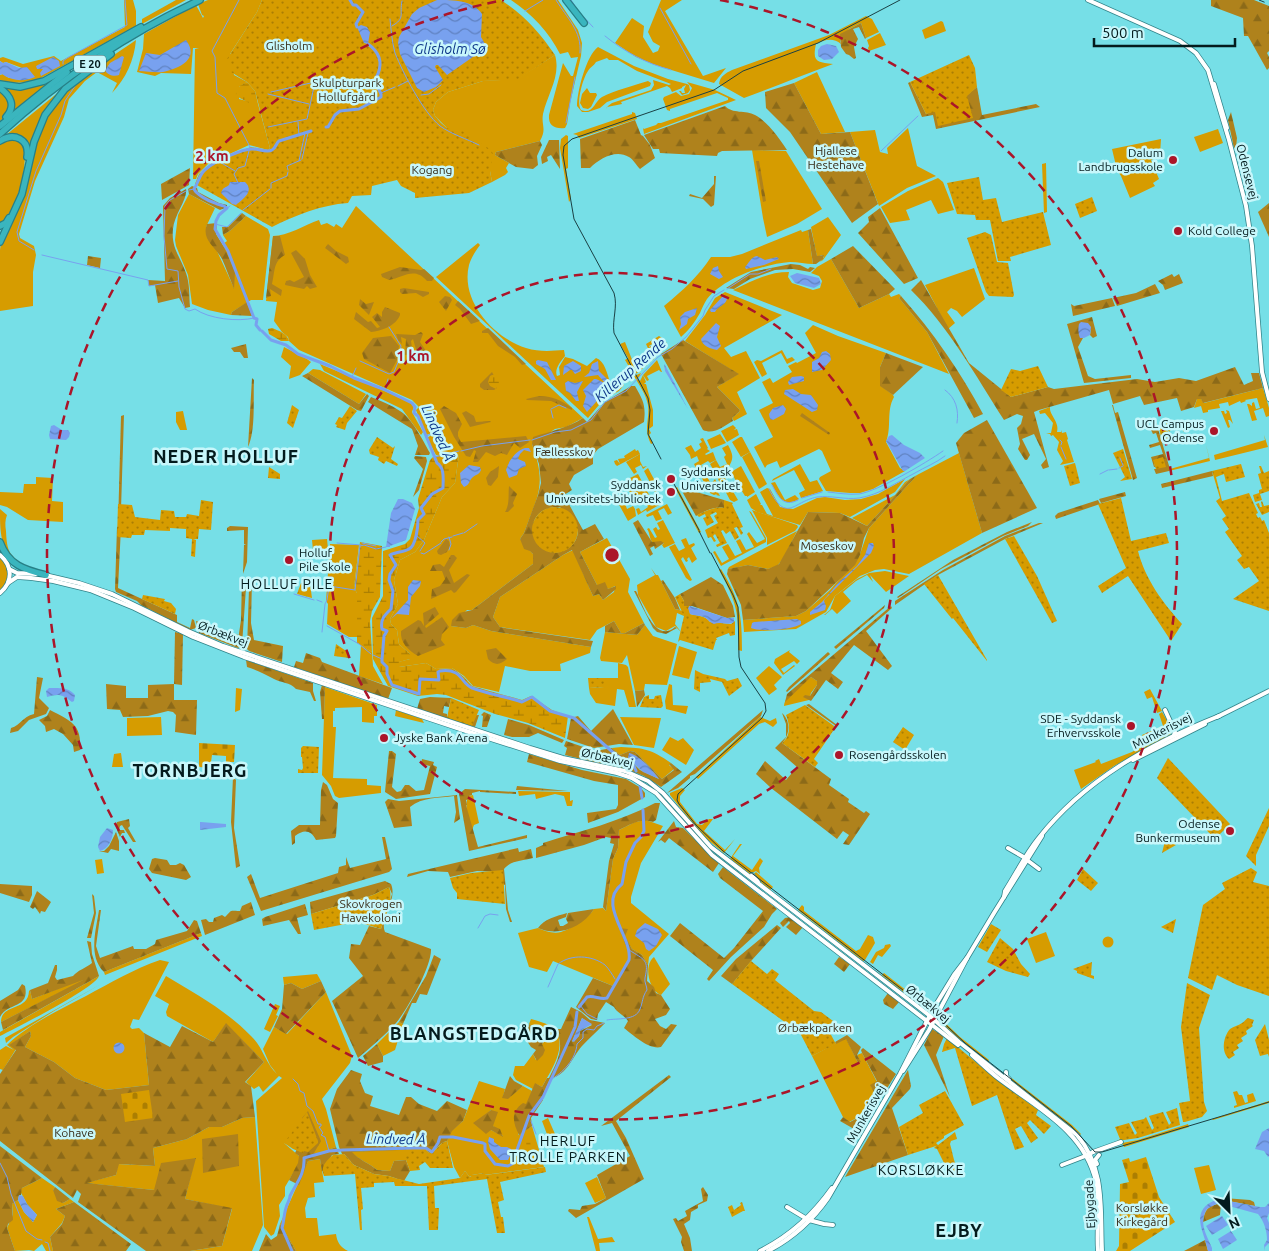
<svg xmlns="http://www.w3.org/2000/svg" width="1269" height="1251" font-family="Ubuntu,sans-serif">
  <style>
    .grass { fill: #d69c00; fill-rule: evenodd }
    .forest { fill: url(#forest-firs); fill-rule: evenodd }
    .wetland { fill: url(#wetland-marsh) }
    .cemetery { fill: url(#cemetery-stones) }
    .park { fill: url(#park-dots) }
    .water { fill: url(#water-waves) }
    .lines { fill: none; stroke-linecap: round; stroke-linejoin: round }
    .stream { stroke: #78a1ef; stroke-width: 1 }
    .river { stroke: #78a1ef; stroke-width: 3 }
    .secondary-casing { stroke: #318389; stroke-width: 5.5 }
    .motorway-casing { stroke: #277f86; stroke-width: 8 }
    .secondary { stroke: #fff; stroke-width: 4 }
    .motorway { stroke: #3ab5be; stroke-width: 5.5 }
    .tram { stroke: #1a4044; stroke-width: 1 }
    .rail { stroke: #1a4044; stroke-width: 1; stroke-dasharray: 6 6; stroke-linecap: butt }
    .ring { fill: none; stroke: #ab1529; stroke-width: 2.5; stroke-dasharray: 9 6 }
    .poi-dot { fill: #ab1529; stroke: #c7f7fb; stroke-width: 2 }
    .labels { text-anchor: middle; stroke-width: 5; stroke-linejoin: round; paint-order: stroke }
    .shield { fill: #c7f7fb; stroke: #3e5d60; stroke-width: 1 }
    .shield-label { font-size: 11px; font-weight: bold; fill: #041b1d }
    .park-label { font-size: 12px; fill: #382d19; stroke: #c7f7fb }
    .poi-label { font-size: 12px; fill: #041b1d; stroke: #c7f7fb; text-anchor: end }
    .street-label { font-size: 12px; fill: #041b1d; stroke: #c7f7fb }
    .water-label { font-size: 14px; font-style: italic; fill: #0c3588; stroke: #c7f7fb }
    .neighbourhood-label { font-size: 14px; letter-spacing: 1px; fill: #041b1d; stroke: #c7f7fb }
    .district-label { font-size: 18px; font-weight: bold; letter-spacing: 1px; fill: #041b1d; stroke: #c7f7fb }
    .centre { fill: #ab1529; stroke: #c7f7fb; stroke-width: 2.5 }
    .ring-label { font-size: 15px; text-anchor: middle; font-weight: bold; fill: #ab1529; stroke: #c7f7fb; stroke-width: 5; stroke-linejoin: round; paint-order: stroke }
  </style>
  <defs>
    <pattern id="forest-firs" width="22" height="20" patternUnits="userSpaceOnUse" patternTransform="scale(1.25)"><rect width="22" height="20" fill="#af821c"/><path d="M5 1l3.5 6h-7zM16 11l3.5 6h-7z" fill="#8c6a18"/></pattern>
    <pattern id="wetland-marsh" width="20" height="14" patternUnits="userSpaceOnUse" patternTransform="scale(1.25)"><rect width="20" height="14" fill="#d69c00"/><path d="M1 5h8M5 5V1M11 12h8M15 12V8" fill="none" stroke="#ab7e02"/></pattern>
    <pattern id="cemetery-stones" width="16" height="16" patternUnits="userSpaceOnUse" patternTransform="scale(1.25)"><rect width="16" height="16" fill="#d69c00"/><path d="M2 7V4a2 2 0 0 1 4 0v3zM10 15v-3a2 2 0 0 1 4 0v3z" fill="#ab7e02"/></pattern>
    <pattern id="park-dots" width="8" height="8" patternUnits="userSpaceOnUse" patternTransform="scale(1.25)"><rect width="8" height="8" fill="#d69c00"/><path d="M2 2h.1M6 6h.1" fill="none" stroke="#ab7e02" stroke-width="1.8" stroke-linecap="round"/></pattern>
    <pattern id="water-waves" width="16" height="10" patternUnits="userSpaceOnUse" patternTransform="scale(1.25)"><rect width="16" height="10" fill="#78a1ef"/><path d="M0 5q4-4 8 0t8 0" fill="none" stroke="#6082c1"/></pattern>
  </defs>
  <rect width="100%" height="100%" fill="#76dfe7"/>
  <g class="grass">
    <path d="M 124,0 L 133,0 L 136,11 L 136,26 L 41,78 C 27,83 15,84 0,81 L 0,75 L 3,74 L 9,78 L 22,68 L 6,62 L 3,63 L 0,61 L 0,58 L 3,57 L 23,64 L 54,56 L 61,61 L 125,27 Z"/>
    <path d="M 176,0 L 186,0 L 142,24 L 142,19 Z"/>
    <path d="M 208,0 L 262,0 L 257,12 L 230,54 L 234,75 L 247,82 L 239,87 L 239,99 L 258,104 L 270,148 L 268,150 L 249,145 L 208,164 L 198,174 L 196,179 L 193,179 L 195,49 L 199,48 L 193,48 L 191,74 L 161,73 L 155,76 L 137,72 L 143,49 L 144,34 L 196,5 L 203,18 L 204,16 L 202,15 L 198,4 Z"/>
    <path d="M 511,0 L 558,0 L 578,30 L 582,43 L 581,56 L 570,103 L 567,124 L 565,128 C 555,129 548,126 549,115 L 563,63 L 571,76 L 573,76 L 578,57 L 571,58 L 568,52 L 560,54 C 549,32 532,14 511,0 Z"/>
    <path d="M 661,0 L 682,0 L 665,11 L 703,76 L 726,68 L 714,83 L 655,65 L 636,57 L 615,43 L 632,18 L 644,26 L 643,37 L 653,53 L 658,51 L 660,46 L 653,42 L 648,32 Z"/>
    <path d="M 866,16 L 872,19 L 879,32 L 866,38 L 861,23 L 849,29 L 840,41 L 841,44 C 833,37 824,40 816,44 C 812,62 817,62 833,64 C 803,75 774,87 744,98 L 719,84 C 720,76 726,73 732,70 L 829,35 Z"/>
    <path d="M 941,21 L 943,22 L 946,31 L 925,39 L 922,30 Z"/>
    <path d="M 880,33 L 886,45 L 869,51 L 868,48 L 869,46 L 867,40 Z"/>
    <path d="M 136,40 C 134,61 126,78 112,93 L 117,83 L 97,72 L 85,81 L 69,99 L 64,117 L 35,181 L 19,234 L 20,238 L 34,246 L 36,255 L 33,272 L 33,306 L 0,311 C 0,291 0,270 0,250 C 1,240 16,213 21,201 C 33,166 34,128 60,98 C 78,77 112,57 136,40 Z"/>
    <path d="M 598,47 L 634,66 L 668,79 L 687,84 L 689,85 L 690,90 L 688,93 L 682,95 L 679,91 L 681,91 L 682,93 L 685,93 L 684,89 L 686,85 L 682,87 L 682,88 L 672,92 L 670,88 L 667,86 L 621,102 L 622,104 L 607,107 L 606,109 L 608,106 L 612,103 L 651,90 L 654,85 L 653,80 L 669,85 L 671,84 L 637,71 L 618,60 L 609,60 L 607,58 L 596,62 C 594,66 590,67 588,71 C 583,78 576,102 581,110 C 593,115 594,102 602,97 C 613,91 636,85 648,81 L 651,83 L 650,86 L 607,102 L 600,108 L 588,112 L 582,112 L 577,106 C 577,92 586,56 598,47 Z"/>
    <path d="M 555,55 C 561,76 548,93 543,114 C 541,125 547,129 540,141 L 496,152 L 495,155 L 509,163 L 506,168 L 508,172 L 505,175 L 492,182 L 490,171 L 435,116 L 433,110 L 436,102 L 448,92 L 483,81 L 517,79 Z"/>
    <path d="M 71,67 L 9,116 L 13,108 L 0,85 L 28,86 Z"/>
    <path d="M 817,72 L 845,132 L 821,134 L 794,83 Z"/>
    <path d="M 687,82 L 715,90 L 736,100 L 644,134 L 643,128 L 644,129 L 656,125 L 658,123 L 661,123 L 728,100 L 728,98 L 717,93 L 670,109 L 670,111 L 667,110 L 663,99 L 664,97 L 676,92 L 681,96 L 689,94 L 692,88 Z"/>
    <path d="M 587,88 L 590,93 L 596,93 L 597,95 L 591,107 L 588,109 L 583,108 L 580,103 L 582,94 Z"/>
    <path d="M 0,90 L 6,95 L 10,106 L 7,115 L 0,121 Z"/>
    <path d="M 60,91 C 46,111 35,128 30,152 C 27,137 20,134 6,135 Z"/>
    <path d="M 632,112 L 635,113 L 637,119 L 579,138 L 577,135 L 573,134 L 632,114 Z"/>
    <path d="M 908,128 L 917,166 L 936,176 L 907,188 L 879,206 L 850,132 L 875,130 L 880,152 L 888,154 L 887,148 Z"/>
    <path d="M 1218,129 L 1223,143 L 1200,152 L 1194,137 Z"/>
    <path d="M 566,135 L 568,136 L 568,168 L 566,169 L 571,199 L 569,202 L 560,148 L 561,139 Z"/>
    <path d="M 14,138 L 24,144 C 28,167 18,209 0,224 L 0,143 Z"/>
    <path d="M 1161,139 L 1160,155 L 1151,160 L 1159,179 L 1153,183 L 1155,186 L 1130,198 L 1121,176 L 1117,170 L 1112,149 Z"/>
    <path d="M 752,150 L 786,151 L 822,209 L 797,224 L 767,237 L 763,218 Z"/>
    <path d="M 1046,163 L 1047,212 L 1044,213 L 1042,164 Z"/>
    <path d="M 938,178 L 943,182 L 954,210 L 938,214 L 931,200 L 906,210 L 910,220 L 890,223 L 881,207 L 908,191 Z"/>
    <path d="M 189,194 L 215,208 L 206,227 L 234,288 L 223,244 L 227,241 L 223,235 L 231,230 L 246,216 L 268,229 L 270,235 L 263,300 L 251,300 L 232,312 L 231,315 L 208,310 L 192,304 L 188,275 L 176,246 L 175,240 L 178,215 Z"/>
    <path d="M 356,206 L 583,418 L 566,427 L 555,429 L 532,444 C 547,485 538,495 524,533 L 520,539 L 533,554 L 533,564 L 472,610 L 467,610 L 451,626 L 466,628 L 473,625 L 491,631 L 591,647 L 590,653 L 560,664 L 561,671 L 530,671 L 505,666 L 499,692 L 473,686 L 464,676 L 452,668 L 436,669 L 426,663 L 399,667 L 398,662 L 410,659 L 410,654 L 399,644 L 397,630 L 391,624 L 390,619 L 398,604 L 394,580 L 400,560 L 415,552 L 424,540 L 442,497 L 455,483 L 459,454 L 436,455 L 427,438 L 433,434 L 432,433 L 426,435 L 416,410 L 419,407 L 412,400 L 299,350 L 289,341 L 288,337 L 282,332 L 274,321 L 277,302 L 266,301 L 273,236 C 287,236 305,225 319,220 L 321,225 L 327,223 L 334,227 L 336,224 L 342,228 Z"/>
    <path d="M 828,217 L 841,235 L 823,260 L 820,262 L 824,257 L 822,255 L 817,257 L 811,227 Z"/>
    <path d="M 801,230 L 802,232 L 808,230 L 813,264 C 806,264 798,262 790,262 C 764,264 724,278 707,299 C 704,304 702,308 700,313 C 695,322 688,331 681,337 L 664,306 C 682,291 698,277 711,257 L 730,257 L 742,254 Z"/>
    <path d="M 478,243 L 480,245 C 475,252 471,258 469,265 C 460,301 494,338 526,348 C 539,352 551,351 564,350 L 565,356 C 561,361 554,369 557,376 L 560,375 L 559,367 L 565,357 L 573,359 L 587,366 L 596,358 C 605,361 607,374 610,382 L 613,384 L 621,382 L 624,385 L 619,391 L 604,399 L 588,418 L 436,277 Z"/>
    <path d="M 831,259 L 859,308 L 889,294 L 891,297 L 899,294 L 901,296 L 899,298 L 927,332 L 949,374 L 733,290 C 752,281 768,272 789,272 L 788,277 L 792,283 L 813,290 L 820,288 L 822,281 L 819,276 L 811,273 L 817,267 Z"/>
    <path d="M 974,268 L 985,299 L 962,317 L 957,311 L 951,308 L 947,312 L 955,323 L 948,329 L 925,285 Z"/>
    <path d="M 725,292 L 782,315 L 724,348 L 731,357 L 746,351 L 760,378 L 737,392 L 747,414 L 734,421 L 732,418 L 739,412 L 740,410 L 717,387 L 738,374 L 685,341 L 705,315 L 715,298 Z"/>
    <path d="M 813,325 L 838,336 L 886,353 L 880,367 L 880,385 L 893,395 L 894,397 C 886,411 892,427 886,442 L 900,468 L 905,471 L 873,489 L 860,493 L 850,493 L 826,491 L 819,479 L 820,477 L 831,471 L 822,451 L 819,449 L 780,468 L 777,461 L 767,465 L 765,468 L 754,447 L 773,437 L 759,410 L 773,403 L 762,382 L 770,378 L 773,383 L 792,372 L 788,366 L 796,362 L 797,363 L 816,353 L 805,333 Z"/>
    <path d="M 659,336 L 662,338 L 649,346 L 649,347 L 657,343 L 661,347 L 661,345 L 666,342 L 667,344 L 659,349 L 658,347 L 654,349 L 656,357 L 641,370 L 635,362 L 638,360 L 640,363 L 652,357 L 646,344 Z"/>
    <path d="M 625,342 L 633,362 L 632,363 L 634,363 L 640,371 L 634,375 L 625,360 L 628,358 L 620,344 Z"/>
    <path d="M 284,347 L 307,359 L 311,362 L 300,375 L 289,379 L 291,366 L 281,357 Z"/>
    <path d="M 782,350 L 787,359 L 792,357 L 795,360 L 787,364 L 781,353 L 762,363 L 767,374 L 762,377 L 754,362 L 757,360 L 761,361 Z"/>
    <path d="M 657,360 L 662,372 L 661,372 L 659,370 L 647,376 L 649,380 L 647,381 L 643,375 Z"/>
    <path d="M 320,364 L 411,402 L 414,406 L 412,412 L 423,432 L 421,435 L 402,409 L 324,371 Z"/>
    <path d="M 313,369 L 320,370 L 366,394 L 359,404 L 308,373 Z"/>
    <path d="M 641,373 L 638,379 L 640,381 L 643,375 L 646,382 L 644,384 L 646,384 L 653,410 L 653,426 L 649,429 L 651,433 L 649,435 L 653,443 L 651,444 C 643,428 650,420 648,405 C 646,394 639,385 634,376 Z"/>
    <path d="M 1263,388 L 1269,408 L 1269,416 L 1266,417 L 1263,408 L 1254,411 L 1257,420 L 1252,421 L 1247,404 L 1249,404 L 1252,406 L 1252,403 L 1254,402 L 1256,409 L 1260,408 L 1257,398 L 1245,400 L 1246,401 L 1241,403 L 1240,401 L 1229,406 L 1228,402 L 1219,404 L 1220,408 L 1208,410 L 1208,412 L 1203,413 L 1201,406 L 1194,408 L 1197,399 L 1201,399 L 1204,403 Z"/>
    <path d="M 1050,407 C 1049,415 1060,422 1057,432 L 1061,432 L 1061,430 L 1062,433 L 1066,432 L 1068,439 L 1067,440 L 1074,462 L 1060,465 L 1063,461 L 1057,450 L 1059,442 L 1053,435 L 1051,436 L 1050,434 L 1046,433 L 1051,433 L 1053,423 L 1045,413 L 1040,414 L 1039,411 Z"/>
    <path d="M 1226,410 L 1229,411 L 1233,424 L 1230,420 L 1228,420 L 1230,427 L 1228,428 L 1221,411 L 1224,411 L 1225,414 L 1227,413 Z"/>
    <path d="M 183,411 L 187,430 L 180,430 L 176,422 L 176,412 Z"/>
    <path d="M 1175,420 L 1177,423 L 1182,421 L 1184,432 L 1181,427 L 1175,425 L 1169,432 L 1166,423 Z"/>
    <path d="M 733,425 L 736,428 L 734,430 L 737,429 L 739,435 L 727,442 L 721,431 Z"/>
    <path d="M 720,434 L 726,443 L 711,449 L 707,440 Z"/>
    <path d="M 1264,435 L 1268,447 L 1215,460 L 1214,455 L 1265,440 Z"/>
    <path d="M 740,437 L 742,437 L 750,452 L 741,457 L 732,442 Z"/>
    <path d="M 703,438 L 708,448 L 707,449 L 710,451 L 705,454 L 706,455 L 713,452 L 716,460 L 710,463 L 708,461 L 701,465 L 702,467 L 697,470 L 694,464 L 699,461 L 697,456 L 691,459 L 690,455 L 685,448 L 691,445 L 695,452 L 701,448 L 699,444 L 702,442 L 700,439 Z"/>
    <path d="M 728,445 C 735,458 733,459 725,474 L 722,473 L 738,500 L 734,502 L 730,500 L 722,485 L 716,489 L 720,496 L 716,495 L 717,494 L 714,495 L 710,493 L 698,471 L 703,469 L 711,484 L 715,479 L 718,485 L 720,484 L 717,476 L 719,475 L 717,476 L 710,464 L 716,460 L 720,467 L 727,464 L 724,457 L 726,455 L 722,448 Z"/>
    <path d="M 1206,445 L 1210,461 L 1169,471 L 1170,469 L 1209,458 Z"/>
    <path d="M 635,449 L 636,451 L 638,450 L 640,454 L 617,466 L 615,464 L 614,461 L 617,460 L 620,464 L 618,459 L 625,458 L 624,456 Z"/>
    <path d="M 750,452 L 767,484 L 759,489 L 742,457 Z"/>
    <path d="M 959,453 L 982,533 L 909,574 L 884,569 L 875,570 L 860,576 L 835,596 L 826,612 L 796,629 L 744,632 L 743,620 L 796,616 L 806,611 L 830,590 L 859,557 L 869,528 L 917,475 Z"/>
    <path d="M 640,454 L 640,461 L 643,467 L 647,466 L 643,469 L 641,465 L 635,468 L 637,472 L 634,474 L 626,462 Z"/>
    <path d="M 800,464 L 810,482 L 817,480 L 823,491 L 801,498 L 799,493 L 805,490 L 794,470 L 772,481 L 773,479 Z"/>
    <path d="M 741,466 L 755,492 L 747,497 L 747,496 L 745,496 L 740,488 L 748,484 L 740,488 L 731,472 Z"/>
    <path d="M 648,468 L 655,481 L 653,482 L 655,487 L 658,486 L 660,490 L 655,492 L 644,471 Z"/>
    <path d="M 638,474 L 654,504 L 659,502 L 659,505 L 647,512 L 646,510 L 638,515 L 636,509 L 639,508 L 641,512 L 648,507 L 642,496 L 635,500 L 635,504 L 629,496 L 631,494 L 628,489 L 633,485 L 630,478 Z"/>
    <path d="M 36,477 L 53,478 L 52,501 L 63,502 L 63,522 L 28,520 L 7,507 L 0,505 L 0,492 L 23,493 L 24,484 L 36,484 Z"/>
    <path d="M 905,479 L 895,492 L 850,517 L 840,513 L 808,512 L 800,525 L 757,512 L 751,508 L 747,500 L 756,494 L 761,504 L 760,505 L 762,505 L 767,514 L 773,516 L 760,492 L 767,488 L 770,489 L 780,507 L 793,509 L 817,498 L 825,497 L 845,500 L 861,499 L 878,494 Z"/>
    <path d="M 910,479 L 867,526 L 852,518 L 895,495 L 905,482 Z"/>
    <path d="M 775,482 L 785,500 L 795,495 L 799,499 C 782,508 779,496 771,483 Z"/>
    <path d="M 677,487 L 701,532 L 699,533 L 675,488 Z"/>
    <path d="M 623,498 L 627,509 L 633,506 L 635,509 L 636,516 L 628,521 L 617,501 Z"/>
    <path d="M 667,504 L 672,513 L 668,515 L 664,508 L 658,511 L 662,519 L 656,521 L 653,515 L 647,517 L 646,515 Z"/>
    <path d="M 0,509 L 7,515 C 5,520 5,525 6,531 C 7,552 9,555 26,567 C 0,554 0,536 0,509 Z"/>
    <path d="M 752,510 L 797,525 L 798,527 L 795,531 L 767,545 L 767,538 Z"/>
    <path d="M 749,511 L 751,512 L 766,538 L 766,542 L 721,566 L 713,552 L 715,551 L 722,563 L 729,559 L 722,547 L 728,544 L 735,556 L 742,553 L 736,541 L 740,539 L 746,550 L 754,547 L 747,534 L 749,532 L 757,543 L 765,539 Z"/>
    <path d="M 663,520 L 675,543 L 664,548 L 662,545 L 664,543 L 652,542 C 649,537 650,533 647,529 L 649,528 L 655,538 L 657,537 L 653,529 L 656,527 L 658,530 L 660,529 L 657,523 Z"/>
    <path d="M 797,531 L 783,559 L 777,566 L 768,569 L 748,565 L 729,569 L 727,571 L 729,567 Z"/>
    <path d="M 607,538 L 630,579 L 628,592 L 644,623 L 625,633 L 621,633 L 614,621 L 597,630 L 590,640 L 500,627 L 493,617 L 500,597 L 563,555 L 573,550 L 593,596 L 599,594 L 603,600 L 614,592 L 615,586 L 609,589 L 597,585 L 580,552 Z"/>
    <path d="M 686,538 L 689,545 L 694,543 L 695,545 L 691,548 L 697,559 L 692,563 L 689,557 L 687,559 L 688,561 L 686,562 L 683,557 L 681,559 L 692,580 L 690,581 L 686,578 L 669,547 L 675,544 L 679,551 L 685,548 L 681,540 Z"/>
    <path d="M 327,539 L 328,549 L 313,550 L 312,540 Z"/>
    <path d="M 330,544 L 359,545 L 354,588 L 357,593 L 358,637 L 349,637 L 327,624 L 328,604 L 326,601 Z"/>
    <path d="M 0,557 C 10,567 10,580 0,591 Z"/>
    <path d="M 651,568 L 656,575 L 658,575 L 675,609 L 683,611 L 684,616 L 677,613 L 675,624 L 681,632 L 675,626 L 666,631 L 656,627 L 638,595 L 637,585 L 655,575 Z"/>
    <path d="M 721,569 C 740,600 742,615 742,651 L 738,650 C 739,612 737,603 719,570 Z"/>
    <path d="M 885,571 L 909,576 L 886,592 L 870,575 L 873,582 L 867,575 L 856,581 L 843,592 L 851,601 L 837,614 L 832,609 L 825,615 L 824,615 L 830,610 L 835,596 L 857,579 L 869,573 Z"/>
    <path d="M 645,625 L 653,636 L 677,644 L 667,685 L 645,684 L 644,690 L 635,691 L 627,655 L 622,663 L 601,661 L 600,658 L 605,632 L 637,635 Z"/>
    <path d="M 361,645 L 372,652 L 373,666 L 383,684 L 359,676 Z"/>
    <path d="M 679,646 L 697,652 L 689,679 L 672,675 Z"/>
    <path d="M 790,650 L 789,652 L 800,661 L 797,664 L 794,661 L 781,669 L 784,673 L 794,665 L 795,666 L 783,675 L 774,663 L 775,659 Z"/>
    <path d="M 618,663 L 626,665 L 628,667 L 636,707 L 629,707 L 624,690 L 617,689 L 615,706 L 596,703 L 590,694 L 589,688 L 604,687 L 605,678 L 618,678 Z"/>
    <path d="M 769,666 L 782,677 L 774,685 L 777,689 L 769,695 L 756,678 Z"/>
    <path d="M 811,677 L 817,681 L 817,685 L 811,693 L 809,700 L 784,706 C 785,694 803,684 811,677 Z"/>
    <path d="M 669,684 L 672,685 L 673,705 L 688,706 L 686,714 L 666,709 L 665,701 Z"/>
    <path d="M 325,687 L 377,705 L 377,716 L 374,716 L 374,723 L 362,722 L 362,707 L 335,708 L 335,711 L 333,711 L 333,727 L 336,727 L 333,778 L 367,779 L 367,785 L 381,786 L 381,793 L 339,798 L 335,796 L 331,786 L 322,775 Z"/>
    <path d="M 236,688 L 242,689 L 240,710 L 235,712 Z"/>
    <path d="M 1150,689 L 1162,711 L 1157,713 L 1152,697 L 1147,699 L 1144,692 Z"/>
    <path d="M 396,710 L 422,719 L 424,723 L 395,716 Z"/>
    <path d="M 1162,712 L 1169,724 L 1144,741 L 1142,735 L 1163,726 L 1159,714 Z"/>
    <path d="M 161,717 L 162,735 L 127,736 L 127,718 Z"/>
    <path d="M 620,717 L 661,718 L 654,748 L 634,745 Z"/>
    <path d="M 760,717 L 770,721 L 776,718 L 777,723 L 773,727 L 765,722 L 759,724 L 698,779 L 696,777 Z"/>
    <path d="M 1170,726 L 1172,731 L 1171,734 L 1114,766 L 1081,789 L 1074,770 L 1096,762 L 1095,761 L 1099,759 L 1101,764 L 1132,752 Z"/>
    <path d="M 670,737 L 678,741 L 683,738 L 694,750 L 686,765 L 662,750 Z"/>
    <path d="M 621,747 C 644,748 651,749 671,763 L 669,765 L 674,769 L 662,779 L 635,752 L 630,751 L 620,755 L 612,748 Z"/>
    <path d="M 121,753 L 123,767 L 112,767 L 114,754 Z"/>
    <path d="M 682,788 L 685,790 L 680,796 L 680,802 L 697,824 L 702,825 L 709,819 L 713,819 L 704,831 L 725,850 L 735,839 L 724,853 L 702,835 L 670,795 L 670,793 Z"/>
    <path d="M 518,791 L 570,792 L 570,801 L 573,800 L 572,806 L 567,806 L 564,796 L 555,794 L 536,799 L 535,794 L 519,796 Z"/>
    <path d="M 473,795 L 479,823 L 474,825 L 472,830 C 469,819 463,805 469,796 Z"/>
    <path d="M 646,820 L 663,826 L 641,863 L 631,897 L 631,903 L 669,934 L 649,957 L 648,965 L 642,955 L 632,949 L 619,928 C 623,937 632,953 628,962 C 624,970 617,978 613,986 L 553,961 L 547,972 L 529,967 L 518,933 L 538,928 C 545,931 553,934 561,932 C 571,929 589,917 594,909 L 603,908 L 606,911 L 613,859 L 618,848 L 619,830 L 635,822 Z"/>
    <path d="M 740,844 L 742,844 L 733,856 L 752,870 L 760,858 L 763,861 L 759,868 L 760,874 L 756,871 L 750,874 L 730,859 Z"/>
    <path d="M 102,859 L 104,873 L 97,874 L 95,860 Z"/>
    <path d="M 756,872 L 773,887 L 770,890 L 753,875 Z"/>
    <path d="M 802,905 L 804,907 L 804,911 L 856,951 L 860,949 L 868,935 L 873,937 L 875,943 L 865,960 L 863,961 L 798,910 Z"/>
    <path d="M 1046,932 L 1055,956 L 1036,963 L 1027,939 Z"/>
    <path d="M 201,933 L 202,936 L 105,975 L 104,972 Z"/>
    <circle cx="1108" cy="942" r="5.5"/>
    <path d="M 890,944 L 891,946 L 882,957 L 878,955 L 873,964 L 870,962 L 876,952 L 884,948 L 885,945 Z"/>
    <path d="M 654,957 L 670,984 L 661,995 C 649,991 643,965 654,957 Z"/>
    <path d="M 160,960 L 169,962 L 139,1020 L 133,1019 L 130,1027 L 132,1029 L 139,1028 L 144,1033 L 149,1085 L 106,1090 L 75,1078 L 54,1062 L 25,1047 L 31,1036 L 30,1031 L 10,1045 L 16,1049 L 3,1070 L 0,1069 L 0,1050 L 6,1046 L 14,1050 L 7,1045 C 29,1024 59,1010 86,996 C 110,983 134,969 160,960 Z"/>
    <path d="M 874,969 L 882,975 L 884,973 L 930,1009 L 928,1011 L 924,1008 Z"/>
    <path d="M 317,974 L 321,981 L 302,989 L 291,983 L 284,985 L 283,977 Z"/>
    <path d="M 99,976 C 95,988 16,1028 0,1036 L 0,1032 Z"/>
    <path d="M 166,976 C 196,994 227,1011 251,1036 C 263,1047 265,1063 277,1074 L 270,1065 L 263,1049 L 274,1027 L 287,1034 L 326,992 L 352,1056 L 350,1063 L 322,1099 L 326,1109 L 336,1147 L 320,1153 L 313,1153 L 284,1143 L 299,1156 L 299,1163 L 285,1187 L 285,1196 L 279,1205 L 280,1216 L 274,1234 L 271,1236 L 264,1227 L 256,1101 L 282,1078 L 279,1076 L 263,1092 L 259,1086 L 254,1089 L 246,1082 L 264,1062 L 226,1024 L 213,1042 L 167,1016 L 166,1012 L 169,1004 L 155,996 Z"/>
    <path d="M 85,978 L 79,983 L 1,1022 C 1,1003 28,1012 29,991 L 30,990 L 32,999 Z"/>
    <path d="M 101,984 L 54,1011 L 13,1037 L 6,1043 L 5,1038 Z"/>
    <path d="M 275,1004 L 280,1006 L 276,1015 L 278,1016 L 270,1032 L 264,1029 Z"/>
    <path d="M 938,1016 L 960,1037 L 989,1060 L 987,1063 L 961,1042 L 939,1020 Z"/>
    <path d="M 531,1019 C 538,1021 547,1023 553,1028 C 570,1044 550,1072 542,1087 L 536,1084 L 533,1089 L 516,1080 L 513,1075 L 515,1066 L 524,1066 L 533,1054 L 536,1060 L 542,1044 L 547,1036 L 529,1024 Z"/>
    <path d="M 399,1022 L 403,1024 L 395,1050 L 383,1056 L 377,1044 Z"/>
    <path d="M 846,1038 L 858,1063 L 860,1061 L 857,1055 L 862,1053 L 877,1082 L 871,1086 L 879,1101 L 875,1109 L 849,1122 L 843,1117 L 812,1056 Z"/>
    <path d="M 1009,1076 L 1072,1125 L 1081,1134 L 1079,1136 L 1008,1078 Z"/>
    <path d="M 479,1081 L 505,1089 L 503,1097 L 508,1098 L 523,1086 L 532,1091 L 518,1135 L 532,1126 L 544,1167 L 484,1175 L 484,1173 L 472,1175 L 472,1177 L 469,1176 L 465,1171 L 460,1178 L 454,1167 L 447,1141 L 451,1131 L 463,1121 ZM 491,1110 L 493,1126 L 503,1136 L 491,1130 L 480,1120 Z"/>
    <path d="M 1237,1091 L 1239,1095 L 1242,1095 L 1245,1103 L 1248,1102 L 1247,1095 L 1253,1093 L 1256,1101 L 1234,1108 L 1234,1106 L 1237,1105 L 1233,1092 Z"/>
    <path d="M 1269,1101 L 1269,1103 L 1213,1120 L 1212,1119 Z"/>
    <path d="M 255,1117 L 263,1225 L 252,1251 L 190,1251 L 222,1246 L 232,1209 L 185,1199 L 195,1158 L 154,1190 L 85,1183 L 116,1175 L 118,1164 L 155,1166 L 153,1148 L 187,1139 L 209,1127 L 222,1127 L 242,1118 Z"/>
    <path d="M 548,1118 L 555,1134 L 548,1137 L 542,1121 Z"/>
    <path d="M 1188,1124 L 1189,1127 L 1124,1147 L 1122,1143 L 1138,1140 Z"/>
    <path d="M 406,1149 L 406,1160 L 394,1161 L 390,1171 L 377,1170 C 369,1163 359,1160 351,1152 Z"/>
    <path d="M 320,1159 L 324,1182 L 314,1183 L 315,1197 L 308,1198 L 305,1208 L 306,1218 L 317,1218 L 319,1236 L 336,1234 C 337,1242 340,1247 348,1251 L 296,1251 L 280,1224 L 308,1161 Z"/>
    <path d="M 1209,1165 L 1216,1190 L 1201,1194 L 1194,1168 Z"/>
    <path d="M 597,1177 L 606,1198 L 595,1203 L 585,1183 Z"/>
    <path d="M 42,1178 L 55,1187 L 53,1190 L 63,1203 L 70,1199 L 74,1202 L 56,1209 L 65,1216 L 62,1223 L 50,1237 L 53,1251 L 46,1251 L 42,1244 L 34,1251 L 29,1250 L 15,1251 L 7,1228 L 13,1215 L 12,1204 L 18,1200 L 24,1212 L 33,1222 L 37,1215 L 27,1204 L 20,1191 L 22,1188 Z"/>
    <path d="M 587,1217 L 589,1217 L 598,1239 L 612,1237 L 615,1242 L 599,1243 L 600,1251 L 596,1251 Z"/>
  </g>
  <g class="forest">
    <path d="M 1211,0 L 1254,0 L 1269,6 L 1269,51 L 1267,53 L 1269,57 L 1269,68 L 1267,70 L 1248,36 L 1244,36 L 1243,18 L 1211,6 Z"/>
    <path d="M 861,23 L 866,38 L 865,39 L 859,27 L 853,29 L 858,39 L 854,47 L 856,58 L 854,59 L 849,55 L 846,54 L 841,47 L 840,34 Z"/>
    <path d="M 910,82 L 926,114 L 967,95 L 977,87 L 982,115 L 1036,104 L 1040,107 L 936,129 L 933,115 L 922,117 L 908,83 Z"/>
    <path d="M 794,83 L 821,134 L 850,132 L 878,204 L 852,223 L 790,132 L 766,108 L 765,92 Z"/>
    <path d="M 725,106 C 732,114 746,110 755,115 C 767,121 780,139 787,150 L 722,151 L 718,153 L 717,156 L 660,153 L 659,149 L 653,149 L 644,135 Z"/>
    <path d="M 1231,112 L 1237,138 L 1236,147 L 1234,148 L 1228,120 Z"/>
    <path d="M 635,120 L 641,135 L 643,136 L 650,145 L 655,158 L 640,169 C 637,166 633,159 629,157 C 616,149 600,158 590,168 L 581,168 L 580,139 Z"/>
    <path d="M 549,140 L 559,140 L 560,169 L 551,155 L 547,157 L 548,161 L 542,164 L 541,157 Z"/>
    <path d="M 540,141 L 542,145 L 537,156 L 538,165 L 533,169 L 516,167 L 495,155 L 496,152 Z"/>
    <path d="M 756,161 L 759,161 L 766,201 L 763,202 Z"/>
    <path d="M 190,168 L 189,185 L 162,200 L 161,184 Z"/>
    <path d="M 714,176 L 716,176 L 714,205 L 711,207 L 703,199 L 689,196 L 690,194 L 702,198 L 714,184 Z"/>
    <path d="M 192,186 L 197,188 L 198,192 L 219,203 L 227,205 L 227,207 L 220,210 L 189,194 L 188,189 Z"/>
    <path d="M 186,189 C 188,199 174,215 173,229 C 171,248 180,256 186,273 C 190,284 189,296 190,307 L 185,308 L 179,298 L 158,303 L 155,285 L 149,286 L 148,280 L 165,281 L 163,206 L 170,198 Z"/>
    <path d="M 1269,203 L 1269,237 L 1258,212 Z"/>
    <path d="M 880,208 L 918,278 L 904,284 L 858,233 L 869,222 L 868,217 Z"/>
    <path d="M 242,213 L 246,216 L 231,230 L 223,235 L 222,227 L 228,227 Z"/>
    <path d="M 217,223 L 216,234 L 224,247 L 235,272 L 234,289 C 230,279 226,268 222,259 C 215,246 201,240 207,224 Z"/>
    <path d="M 811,229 L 817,256 L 824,255 L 823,259 L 816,264 L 813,264 L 808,230 Z"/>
    <path d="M 273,236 L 280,236 L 285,255 C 273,261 275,272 272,284 L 282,290 L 281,296 L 270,289 L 271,296 L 266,298 Z"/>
    <path d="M 328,244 L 336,251 L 348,257 L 349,262 L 346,264 L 325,248 Z"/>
    <path d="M 853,246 L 895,289 L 889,294 L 859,308 L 831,259 Z"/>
    <path d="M 296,250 L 305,259 L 310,275 L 317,287 L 310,289 L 307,286 L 304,289 L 285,285 L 286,281 L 290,280 L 294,282 L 304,277 L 291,253 Z"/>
    <path d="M 88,256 L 101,258 L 100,268 L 87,265 Z"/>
    <path d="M 791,264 L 800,265 L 808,269 L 810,267 L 815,268 L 810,272 L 793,269 L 775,270 L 750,279 L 734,289 L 726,288 L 751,272 Z"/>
    <path d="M 400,267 L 421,270 L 424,269 L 434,278 L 432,281 L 427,281 C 414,266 403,278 389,280 L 382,277 L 381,274 Z"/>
    <path d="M 1172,274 L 1174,277 L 1179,274 L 1183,283 L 1165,290 L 1163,285 L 1158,281 Z"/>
    <path d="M 921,280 L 969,363 L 1011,397 L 1048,387 L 1054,389 L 1137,379 L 1155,382 L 1179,378 L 1196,381 L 1235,367 L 1244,385 L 1253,381 L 1251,373 L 1259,373 L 1263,388 L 1203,403 L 1201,399 L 1197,399 L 1194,407 L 1181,411 L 1177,398 L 1144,405 L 1140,396 L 1113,404 L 1109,390 L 1039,410 L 1034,412 L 1049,467 L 1043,469 L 1041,465 L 1046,459 L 1034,434 L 1022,439 L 1030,455 L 1027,460 L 1025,460 L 1018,449 L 1020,444 L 1017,428 L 1021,424 L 1023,416 L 1017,414 L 1004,420 C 976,376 948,326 911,290 Z"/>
    <path d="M 1155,284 L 1160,293 L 1117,306 L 1113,298 L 1136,293 Z"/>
    <path d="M 404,288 L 429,292 L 429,294 L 423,297 L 416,293 L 402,294 L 400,292 L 400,289 Z"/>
    <path d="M 445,296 L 450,297 L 452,300 L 446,311 L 439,302 Z"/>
    <path d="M 901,296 C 933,332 960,371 983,414 L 974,418 L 927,332 L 899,298 Z"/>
    <path d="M 1112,298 L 1115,306 L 1073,316 L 1071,304 L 1074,306 Z"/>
    <path d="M 360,299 L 366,304 L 374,302 L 369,315 L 359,305 Z"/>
    <path d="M 458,301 L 480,321 L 471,324 L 460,309 L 455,305 Z"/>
    <path d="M 247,302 L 252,316 L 231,315 L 232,312 Z"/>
    <path d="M 385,307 L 400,313 L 400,315 C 396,326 381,331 371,332 L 354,319 L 356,312 L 368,322 L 371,321 L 377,328 L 380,327 L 372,317 L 377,313 L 382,317 L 382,312 Z"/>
    <path d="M 1092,317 L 1097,336 L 1093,338 L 1090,335 L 1091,330 L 1080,338 L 1083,338 L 1078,347 L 1088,376 L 1095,379 L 1131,375 L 1131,378 L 1084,383 L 1067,324 Z"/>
    <path d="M 488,328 L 526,364 L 522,365 L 515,357 L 498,346 L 488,333 L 482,333 L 482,331 Z"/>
    <path d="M 421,332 L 423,334 L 420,342 L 426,351 L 417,353 L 413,339 L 411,341 L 413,354 L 405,355 L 406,339 L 401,337 L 402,344 L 398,340 L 396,334 L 415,335 Z"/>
    <path d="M 391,336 L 399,346 L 397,360 L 390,373 L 364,359 L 362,353 L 373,338 Z"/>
    <path d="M 683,340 L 739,374 L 717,387 L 740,410 L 739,412 L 732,418 L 733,421 C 724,426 714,435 703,430 L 661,354 Z"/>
    <path d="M 246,344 L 248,358 L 244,358 L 240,352 L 234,352 L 231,348 Z"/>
    <path d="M 886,353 L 923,367 L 893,395 L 880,386 L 880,367 Z"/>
    <path d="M 492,372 L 496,380 L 497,388 L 494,390 L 484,390 L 480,387 L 480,384 Z"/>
    <path d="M 308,373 L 359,404 L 367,394 L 369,396 L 361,411 L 357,410 L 302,376 Z"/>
    <path d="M 252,378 L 254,380 C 253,399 256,430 248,447 Z"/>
    <path d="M 631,386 L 635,386 C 643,400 646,405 644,422 L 598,449 L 593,455 L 593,464 L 574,475 L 569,484 L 572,490 L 564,495 L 583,530 L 595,524 L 604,539 L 580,552 L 597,585 L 605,582 L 608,589 L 616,586 L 616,589 L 603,600 L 599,594 L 593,596 L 572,550 L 563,555 L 500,597 L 493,617 L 500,627 L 505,628 L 593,641 L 591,647 L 491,631 L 473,625 L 466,628 L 451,626 L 452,620 L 459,613 L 472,610 L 533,564 L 533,554 L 530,551 L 524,549 L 520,539 L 524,533 L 538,495 L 541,483 L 539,464 L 532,444 L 533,437 C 551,431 568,428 583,418 L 587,422 L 605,402 ZM 555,507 L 560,507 L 578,530 C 578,538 574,545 567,549 C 536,567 515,511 555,507 Z"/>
    <path d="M 539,396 C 552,396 561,400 572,408 L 572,410 L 551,401 L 527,400 L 526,399 Z"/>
    <path d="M 371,397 C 381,401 391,405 400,411 C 412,418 423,441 430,453 L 429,455 L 415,455 L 418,446 L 412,429 L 368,402 Z"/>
    <path d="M 1112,405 L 1113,405 L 1115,413 L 1118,412 L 1137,478 L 1133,480 Z"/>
    <path d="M 444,406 L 456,413 L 462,424 L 458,432 L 458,436 L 461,442 L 526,436 L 529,442 L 520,448 L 514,443 L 507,455 L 501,453 L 495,456 L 486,452 L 478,462 L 473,462 L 476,451 L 474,450 L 470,457 L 466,456 L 454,437 L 440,409 Z"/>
    <path d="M 466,411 L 474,416 L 476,422 L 490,421 L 491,422 L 470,427 L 462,413 Z"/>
    <path d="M 802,413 L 830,433 L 829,435 L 800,416 Z"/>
    <path d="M 124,415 L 121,509 L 118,526 L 121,416 Z"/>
    <path d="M 1155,419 L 1170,469 L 1169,471 L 1156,474 L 1154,469 L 1156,469 L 1154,460 L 1155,467 L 1154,467 L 1151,457 L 1163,454 L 1160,445 L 1150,448 L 1149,445 L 1159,442 L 1156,433 L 1153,434 L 1151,430 L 1154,429 L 1153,425 Z"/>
    <path d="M 987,420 L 1037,508 L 982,533 L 956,443 L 964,433 Z"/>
    <path d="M 415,456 L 426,457 L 427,461 L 419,490 L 413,497 L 423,469 L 414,458 Z"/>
    <path d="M 499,466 L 498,477 L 491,486 L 488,485 L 486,478 L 490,472 Z"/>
    <path d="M 1212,471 L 1213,476 L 1162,488 L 1161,484 Z"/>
    <path d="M 917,475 L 869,528 L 864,538 L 860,555 L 855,565 L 806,611 L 796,616 L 743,620 L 741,605 L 727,574 L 728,569 L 748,565 L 768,569 L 779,564 L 808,512 L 840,513 L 867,526 L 910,479 Z"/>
    <path d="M 509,486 L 517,494 L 513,503 L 514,506 L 508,512 L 505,512 C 510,504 508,495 509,486 Z"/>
    <path d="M 693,491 L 724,500 L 724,508 C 715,506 704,511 696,516 L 683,493 L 684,492 Z"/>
    <path d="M 1125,492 L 1126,496 L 1101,503 L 1099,499 Z"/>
    <path d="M 1098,500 L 1100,504 L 1056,519 L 1055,516 L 1058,513 Z"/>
    <path d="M 638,520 L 652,542 L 661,541 L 664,543 L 655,549 L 654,546 L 650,548 L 653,554 L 650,556 L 633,523 Z"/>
    <path d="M 1032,522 L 1028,526 L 1003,536 L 941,569 L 898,598 L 897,597 L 953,560 L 1007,532 Z"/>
    <path d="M 1039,523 L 1043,523 L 1005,539 L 938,575 L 895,605 L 895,601 L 943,570 L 1005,536 Z"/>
    <path d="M 230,526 L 248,527 L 247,562 L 243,574 L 244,545 L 246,544 L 244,544 L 244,530 L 227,531 L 227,528 Z"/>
    <path d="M 117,527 L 121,527 L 118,588 L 177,615 L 177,622 L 190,628 L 192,619 L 194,620 L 196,628 L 190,630 L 141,605 L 137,601 L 116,592 L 115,589 Z"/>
    <path d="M 446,539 L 449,541 L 450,546 L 447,552 L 441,555 L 438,554 L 437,551 Z"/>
    <path d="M 451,555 L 454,555 L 457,558 L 449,570 L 454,583 L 467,574 L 470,575 L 456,592 L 454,593 L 451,590 L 431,599 L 432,589 L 440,586 L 445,579 L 442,571 L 430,571 L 433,565 L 440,564 L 444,567 Z"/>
    <path d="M 711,577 L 723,585 L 733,606 L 735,617 L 727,618 L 692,606 L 684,606 L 684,601 L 680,594 Z"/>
    <path d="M 242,579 L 246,588 L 242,645 L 238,648 L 199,633 L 196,621 L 203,623 L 207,630 L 238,640 L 241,620 Z"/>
    <path d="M 252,580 L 251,623 L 254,640 L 283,646 L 282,662 L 249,651 L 247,649 L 249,588 Z"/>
    <path d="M 663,580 L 675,598 L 680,610 L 675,609 L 661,581 Z"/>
    <path d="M 634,591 L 636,591 C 643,605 655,644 675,627 L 677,628 L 666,634 L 657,632 L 653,628 Z"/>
    <path d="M 885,605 L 884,608 L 836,649 L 834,647 Z"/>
    <path d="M 891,606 L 892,608 L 866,631 L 892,666 L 888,670 L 854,645 L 831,673 L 843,682 L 838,689 L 826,680 L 811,701 L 803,697 L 805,695 L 810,696 L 817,685 L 817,681 L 811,677 L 785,702 L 787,694 Z"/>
    <path d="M 435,607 L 439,614 L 425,626 L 426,628 L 442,617 L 449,627 L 442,634 L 441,640 L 445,645 L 418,656 C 408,650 400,643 401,631 L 418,620 L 421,621 L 424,626 L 423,613 Z"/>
    <path d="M 614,621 L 621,633 L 625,633 L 644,623 L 645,625 L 637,635 L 605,632 L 605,626 Z"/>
    <path d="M 175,632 L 183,634 L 182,685 L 174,684 Z"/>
    <path d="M 496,648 L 507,659 C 500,665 495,666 488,659 L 486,650 Z"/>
    <path d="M 828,652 L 830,654 L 787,692 L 786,691 L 789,687 Z"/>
    <path d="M 306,653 L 320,658 L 322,662 L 392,688 L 388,699 L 294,667 L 296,661 L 303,663 Z"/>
    <path d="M 246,660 L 313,683 L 313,691 L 316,701 L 314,701 L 310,692 L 296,689 C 290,682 281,683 274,679 C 264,674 257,670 247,667 Z"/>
    <path d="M 37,677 L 43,678 L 39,698 L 49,708 L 46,714 L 29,720 L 18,731 L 10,733 L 11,728 C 21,725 22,717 34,714 Z"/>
    <path d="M 106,684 L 126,686 L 126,698 L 148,698 L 148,685 L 174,684 L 174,700 L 197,700 L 196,735 L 175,732 L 176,715 L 173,712 L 168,711 L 148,716 L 123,717 L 120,710 L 107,709 Z"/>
    <path d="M 322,685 L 325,686 L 324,719 L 322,719 L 320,692 Z"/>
    <path d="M 644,690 L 645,695 L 637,707 L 635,691 Z"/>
    <path d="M 430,697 L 451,698 L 449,707 L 444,706 L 443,713 L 447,714 L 447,717 L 479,715 L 475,727 L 417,709 L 420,699 Z"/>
    <path d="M 809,704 L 837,725 L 836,726 L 806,705 Z"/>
    <path d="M 613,709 L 633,745 L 619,744 L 594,748 L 567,739 L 571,718 L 578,716 L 591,731 Z"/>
    <path d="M 50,710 C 71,721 82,724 80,750 L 74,752 L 73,745 L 63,734 L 54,729 L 46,732 L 45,726 L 39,720 L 47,716 Z"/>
    <path d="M 763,710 L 761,716 L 695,774 L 690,776 L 690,778 L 678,788 L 667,793 Z"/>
    <path d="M 484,712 L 491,715 L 487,727 L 482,727 L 483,716 L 481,715 Z"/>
    <path d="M 782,713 C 791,721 790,735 782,743 L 831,779 L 829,785 L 849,799 L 848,802 L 864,813 L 866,811 L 870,814 L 849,845 L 843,844 L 849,835 L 843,831 L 837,839 L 771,788 L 756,774 L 765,761 L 786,780 L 797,767 L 775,748 L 786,737 L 786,724 Z"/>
    <path d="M 508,719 L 529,725 L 564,740 L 562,743 L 538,733 L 529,737 L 512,737 L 504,735 Z"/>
    <path d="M 566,741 L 595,751 L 612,748 L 620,755 L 630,751 L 635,752 L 662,779 L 674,770 L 669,764 L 671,763 L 682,772 L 661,787 L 644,776 L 634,772 L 565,755 L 567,748 L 564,746 ZM 628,758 L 639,759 L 659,779 L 640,770 Z"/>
    <path d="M 389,751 L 392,751 L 396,754 L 392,787 L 397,792 L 401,791 L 405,785 L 409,785 L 416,791 L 424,790 L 430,766 L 421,764 L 422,759 L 434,762 L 433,765 L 437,767 L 430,794 L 396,799 L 385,792 Z"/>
    <path d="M 529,754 L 582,770 L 626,779 L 641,788 L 645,793 L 645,797 L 618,812 L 588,823 L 587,813 L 616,809 L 618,805 L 618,785 L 594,781 L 527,762 Z"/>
    <path d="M 233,777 L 236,780 L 234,828 L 240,866 L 236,868 L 231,822 Z"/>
    <path d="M 323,782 L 327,785 L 333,799 L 338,803 L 336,836 L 335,838 L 316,840 C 311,830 304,829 295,836 L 295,843 L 292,845 L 291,831 L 299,825 L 320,825 L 321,790 Z"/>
    <path d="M 517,786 L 568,791 L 516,790 Z"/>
    <path d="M 465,789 L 516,792 L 516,794 L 480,792 L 480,791 L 472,793 L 472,795 L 469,796 L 470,799 L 466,800 L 467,805 L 466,805 L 478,847 L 527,835 L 527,838 L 469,851 L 460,799 L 459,794 Z"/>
    <path d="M 457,795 L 460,819 L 454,823 L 456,812 L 454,796 C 439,798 422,797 410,807 L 412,826 L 394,828 L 385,802 L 388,799 L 399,801 Z"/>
    <path d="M 655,803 L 660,803 L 656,820 L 653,822 C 640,818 631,824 619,830 L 618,848 L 613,859 L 606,911 L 603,907 L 609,861 L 614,844 L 610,843 L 611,838 L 606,837 L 584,845 L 536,858 L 536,848 L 543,845 L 543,843 C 581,831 619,822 655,803 Z"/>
    <path d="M 129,819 L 130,826 L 128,828 L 136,842 L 133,842 L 122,825 L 120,826 L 119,830 L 124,830 L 125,833 L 122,833 L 120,837 C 118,832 115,827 117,822 Z"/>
    <path d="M 674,821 L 676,827 L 683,828 L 719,863 L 713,872 L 669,838 L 665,843 L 661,840 L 658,842 Z"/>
    <path d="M 116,832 L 119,841 L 119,851 L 111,849 L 108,853 L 99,851 L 104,851 L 109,846 Z"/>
    <path d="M 382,837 L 385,837 L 392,869 L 389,872 L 261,911 L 247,877 L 251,874 L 260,898 L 338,873 L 339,867 L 346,865 L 346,857 L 350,868 L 386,859 Z"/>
    <path d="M 518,848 L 519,852 L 531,849 L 533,858 C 523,861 511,860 504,869 L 508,910 L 512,922 L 510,922 L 506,909 L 505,885 L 501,884 L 501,872 L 477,871 L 450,877 L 448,872 L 428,871 L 407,877 L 408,874 Z"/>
    <path d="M 155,858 L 167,860 L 170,865 L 176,865 L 180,863 L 184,865 L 191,877 L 186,880 L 152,873 L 149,869 L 152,859 Z"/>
    <path d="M 723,867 L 777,909 L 772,914 L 764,927 L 731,957 L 709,981 L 707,979 L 713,970 L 670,936 L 680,923 L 724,958 L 734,948 L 763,911 L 720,878 L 718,874 Z"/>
    <path d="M 385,881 L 391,884 C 398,900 379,919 385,932 L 431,949 C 432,966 407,1010 396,1023 C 384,1036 371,1047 358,1058 L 332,1001 L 363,976 L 349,958 L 351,944 L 360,945 L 369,926 L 381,929 L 392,894 L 389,887 L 373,895 L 311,914 L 310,902 Z"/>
    <path d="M 0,884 L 32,886 L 32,895 L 29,902 L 0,893 Z"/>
    <path d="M 37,891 L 51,902 L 45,912 L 41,911 L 40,914 L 35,907 L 33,909 L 30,907 Z"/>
    <path d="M 92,894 L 94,896 L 96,913 L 91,938 L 87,938 L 94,913 Z"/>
    <path d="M 251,902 L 255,915 L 205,935 L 201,920 L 206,919 L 209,922 L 213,922 L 214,918 L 222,915 L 225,917 C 233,909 229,911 240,911 L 242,906 Z"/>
    <path d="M 305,904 L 308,915 L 297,918 L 301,934 L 298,934 L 289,920 L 263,926 L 262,919 L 265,917 Z"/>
    <path d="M 594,909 C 582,928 558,937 538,928 C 544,919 557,916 567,913 L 566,917 L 558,920 L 560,926 L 563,926 L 568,923 L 566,919 L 568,913 Z"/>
    <path d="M 99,910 L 101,910 L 96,946 L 100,958 L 133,946 L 134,949 L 146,949 L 155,944 L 156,940 L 187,931 L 194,920 L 197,921 L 201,933 L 104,972 C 88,956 96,930 99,910 Z"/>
    <path d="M 790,917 L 803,927 L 796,935 L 786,927 L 790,923 L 789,921 L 783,927 L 780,923 L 785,918 Z"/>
    <path d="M 777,925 L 781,928 L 752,960 L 732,984 L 721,976 L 736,959 Z"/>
    <path d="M 619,928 L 628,929 L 625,936 L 632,949 L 642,955 L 648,965 L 647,981 L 654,987 L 656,993 L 661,995 L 670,1009 L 666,1015 L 655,1019 L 660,1026 L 666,1029 L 671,1024 L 677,1025 L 661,1047 C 649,1050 633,1035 624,1028 L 628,1021 C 624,1015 617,1013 614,1007 L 606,1002 L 598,1014 L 597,1020 L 591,1019 L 576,1007 L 593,978 L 613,986 L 628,962 L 629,953 Z"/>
    <path d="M 87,941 L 91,942 L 92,954 L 99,976 L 3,1030 L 1,1022 L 83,980 L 32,999 L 30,990 L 48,983 L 55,965 L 57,965 L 57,970 L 55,977 L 57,980 L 73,976 C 78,970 86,968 92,963 Z"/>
    <path d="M 434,955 L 441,959 L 427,995 L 420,994 L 416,1003 L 412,1003 L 403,1024 L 399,1022 L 426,976 Z"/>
    <path d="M 839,957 L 850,964 L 844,972 L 834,964 Z"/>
    <path d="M 321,981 L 326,992 L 286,1034 L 274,1027 L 282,1009 L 284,985 L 291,983 L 302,989 Z"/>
    <path d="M 22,984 L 25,986 C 30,1009 8,1002 0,1017 L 0,1001 L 18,990 Z"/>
    <path d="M 888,993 L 899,1002 L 893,1009 L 884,1004 L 883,1000 Z"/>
    <path d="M 571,1007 L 581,1012 L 590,1020 L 605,1023 C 598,1031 589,1038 582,1046 C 570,1060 569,1073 550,1079 L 543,1095 L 543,1100 L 531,1118 L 532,1126 L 519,1135 C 513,1123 510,1112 523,1103 L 526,1104 L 535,1083 L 542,1087 L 547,1078 L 549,1078 C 557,1062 566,1046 555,1029 L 561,1029 ZM 582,1018 L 592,1025 L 580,1031 L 579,1036 L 572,1042 Z"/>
    <path d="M 226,1023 L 264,1062 L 245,1082 L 251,1086 L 255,1117 L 242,1118 L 222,1127 L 209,1127 L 187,1139 L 153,1148 L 155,1166 L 119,1164 L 116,1175 L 87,1183 L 154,1190 L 161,1163 L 196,1158 L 185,1199 L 232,1208 L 222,1246 L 190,1251 L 146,1251 L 78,1202 L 81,1194 L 77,1190 L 73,1198 L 0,1141 L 0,1074 L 16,1050 L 9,1045 L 30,1031 L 31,1036 L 25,1047 L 54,1062 L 75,1078 L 106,1090 L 149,1085 L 144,1033 L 170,1047 L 182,1026 L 213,1042 Z"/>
    <path d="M 529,1024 L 547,1036 L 542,1044 L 545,1050 L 543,1055 L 537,1061 L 533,1054 L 536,1050 L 531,1047 L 525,1038 Z"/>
    <path d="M 932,1029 L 944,1036 L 936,1055 L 950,1097 L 924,1045 Z"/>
    <path d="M 847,1035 L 861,1047 L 857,1055 L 861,1062 L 858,1063 L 846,1039 L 836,1044 L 835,1042 Z"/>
    <path d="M 377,1044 L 383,1056 L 383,1062 L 368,1066 L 363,1056 Z"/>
    <path d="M 863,1048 L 896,1074 L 879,1101 L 870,1085 L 877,1081 L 862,1053 L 861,1050 Z"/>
    <path d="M 351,1070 L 362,1074 L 360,1081 L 365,1093 L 373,1096 L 370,1106 L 399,1115 L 406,1097 L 411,1097 L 419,1104 L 437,1111 L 447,1101 L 467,1110 L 463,1121 L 452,1131 L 447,1141 C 438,1143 437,1151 429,1153 L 425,1149 L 352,1152 C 359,1160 369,1163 377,1170 L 390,1171 L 394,1161 L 406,1160 L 410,1171 L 404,1181 L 389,1176 L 374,1174 L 354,1165 L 344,1154 L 342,1154 L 339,1147 L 330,1109 L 337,1089 Z"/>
    <path d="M 908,1070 L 911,1086 L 910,1089 L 892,1108 L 908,1155 L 845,1177 Z"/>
    <path d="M 669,1075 L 671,1077 L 616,1121 L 626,1138 L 644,1179 L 576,1218 L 568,1211 L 569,1209 L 580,1210 L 582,1206 L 595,1204 L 606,1198 L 597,1175 L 630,1156 L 612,1123 L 601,1126 Z"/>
    <path d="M 510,1076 L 514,1081 L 523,1086 L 508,1099 L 502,1098 Z"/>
    <path d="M 875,1109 L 861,1133 L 840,1121 L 843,1117 L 850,1122 Z"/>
    <path d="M 491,1110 L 498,1112 L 493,1126 L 500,1129 L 503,1137 L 491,1130 L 486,1134 L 473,1123 Z"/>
    <path d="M 308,1111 L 321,1141 L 314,1153 L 320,1153 L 336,1147 L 339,1154 L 332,1155 L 322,1172 L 320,1159 L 308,1161 L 299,1185 L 289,1180 L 298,1163 L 299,1156 L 295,1153 L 307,1128 L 302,1118 Z"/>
    <path d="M 238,1134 L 239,1166 L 203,1173 L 202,1139 Z"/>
    <path d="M 0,1146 L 42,1178 L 22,1188 L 21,1195 L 19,1195 L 18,1200 L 12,1204 L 13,1220 L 8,1224 L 7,1228 L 15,1251 L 0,1251 Z"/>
    <path d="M 55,1187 L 70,1199 L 63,1203 L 57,1201 L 53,1190 Z"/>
    <path d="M 703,1187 L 708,1195 L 707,1201 L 698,1205 L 698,1208 L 691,1212 L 690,1220 L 684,1224 L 690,1238 L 692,1251 L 684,1251 L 681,1242 L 682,1237 L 673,1219 L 676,1218 L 678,1221 L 687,1216 L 685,1211 L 703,1201 L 701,1189 Z"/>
    <path d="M 1224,1198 L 1250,1200 L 1254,1202 L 1255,1206 L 1218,1199 Z"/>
    <path d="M 74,1202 L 131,1244 L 126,1251 L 53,1251 L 50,1237 L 62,1224 L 65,1216 L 56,1209 Z"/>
    <path d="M 1221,1204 L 1220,1215 L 1203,1222 C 1204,1210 1209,1204 1221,1204 Z"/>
    <path d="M 280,1224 L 296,1251 L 259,1251 L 266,1234 L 271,1240 L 277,1236 Z"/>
    <path d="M 1205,1240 L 1208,1251 L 1184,1251 Z"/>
  </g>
  <g class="wetland">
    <path d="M 247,82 L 255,91 L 258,104 L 255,106 L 236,96 C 235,88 241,85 247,82 Z"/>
    <path d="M 272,328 C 279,331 287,333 289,341 L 281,341 L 269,334 L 268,329 Z"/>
    <path d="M 492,375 L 495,375 L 500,381 L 496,389 L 490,386 L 488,382 L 490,376 Z"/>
    <path d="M 443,454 L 459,454 L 455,483 L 442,497 L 424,540 L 415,552 L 400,560 L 394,580 L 398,604 L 390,619 L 391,624 L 397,630 L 399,644 L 410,654 L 410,659 L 399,662 L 399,667 L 426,663 L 436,669 L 452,668 L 464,677 L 472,686 L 522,700 L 531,696 L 552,710 L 568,716 L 565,738 L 528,723 L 495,714 L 446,695 L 437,694 L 418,696 L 388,686 L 373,659 L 372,618 L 383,596 L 383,551 L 405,544 L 410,539 L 419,508 L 418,499 L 430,460 L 433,457 Z"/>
    <path d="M 360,542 L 382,546 L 380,597 L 372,611 L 370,621 L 372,652 L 357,643 L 357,593 L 354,588 Z"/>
    <path d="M 301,583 L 310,584 L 312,598 L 297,594 Z"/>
    <path d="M 526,1142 L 530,1142 L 532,1151 L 525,1163 L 520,1166 L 517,1165 L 521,1151 Z"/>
  </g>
  <g class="cemetery">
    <path d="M 199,743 L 235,745 L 234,762 L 226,762 L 226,756 L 212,755 L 211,762 L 212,763 L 212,768 L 199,767 Z"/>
    <path d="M 149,1090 L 153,1118 L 125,1122 L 121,1094 Z"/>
    <path d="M 1146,1157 L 1159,1197 L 1175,1222 L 1130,1251 L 1113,1251 L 1116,1251 L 1119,1246 L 1120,1184 L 1129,1182 L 1122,1160 L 1129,1158 L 1130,1162 Z"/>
  </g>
  <g class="park">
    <path d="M 262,0 L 501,0 C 525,16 539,32 555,55 L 517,80 L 483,81 L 448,92 L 436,102 L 433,110 L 435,116 L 441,123 L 447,128 L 461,130 L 491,150 L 493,154 L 490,171 L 492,182 L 469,193 L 415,198 L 415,193 L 401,186 L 397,180 L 372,186 L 371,195 L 352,196 L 348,203 C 321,205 296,215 272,227 L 195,184 L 199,174 L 213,162 L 251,147 L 268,150 L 270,148 L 255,91 L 247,82 L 231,72 L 227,59 L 257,12 Z"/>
    <path d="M 969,55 L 975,68 L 977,87 L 967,96 L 973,118 L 938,126 L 935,112 L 926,114 L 910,82 Z"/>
    <path d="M 979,177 L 983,200 L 996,198 L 1002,222 L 1043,212 L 1051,245 L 1010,257 L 1011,261 L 998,261 L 990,220 L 976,220 L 975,215 L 957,214 L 947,183 Z"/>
    <path d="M 1092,197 L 1097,211 L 1080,218 L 1075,204 Z"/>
    <path d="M 985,232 L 991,235 L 997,262 L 1008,263 L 1014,295 L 1013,297 L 989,296 L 986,292 L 967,238 Z"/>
    <path d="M 1038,366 L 1048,387 L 1011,397 L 1001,390 L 1011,369 L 1020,371 Z"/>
    <path d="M 292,405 L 299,410 L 293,428 L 287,423 Z"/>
    <path d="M 350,406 L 357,411 L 347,423 L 345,430 L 336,427 L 337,425 L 335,424 L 339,417 L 342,418 Z"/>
    <path d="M 1159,427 L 1168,431 L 1168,440 L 1162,442 Z"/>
    <path d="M 377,437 L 393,448 L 395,446 L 391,459 L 398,464 L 397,466 L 386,461 L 384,464 L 378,460 L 379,457 L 370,454 L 369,450 Z"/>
    <path d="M 1123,449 L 1132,479 L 1120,481 L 1125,477 L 1113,453 Z"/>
    <path d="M 1163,457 L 1166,467 L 1156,469 L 1153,460 Z"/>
    <path d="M 1075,463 L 1080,483 L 1070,486 L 1064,466 Z"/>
    <path d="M 1241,464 L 1245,477 L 1226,482 L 1224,474 L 1216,477 L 1222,501 L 1249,493 L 1258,513 L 1256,514 L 1258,518 L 1260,517 L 1262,521 L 1264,520 L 1269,533 L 1269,611 L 1233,599 L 1259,581 L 1249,567 L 1244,569 L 1237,560 L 1242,556 L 1225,532 L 1229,529 L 1222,519 L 1226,516 L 1216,501 L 1220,498 L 1212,471 Z"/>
    <path d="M 1259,466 L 1261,466 L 1264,473 L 1269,471 L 1269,491 L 1260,494 L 1262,500 L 1255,502 L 1253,495 L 1259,493 L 1259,490 L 1262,489 L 1258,474 L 1261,473 Z"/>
    <path d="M 269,467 L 280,474 L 280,479 L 268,478 Z"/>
    <path d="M 1121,498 L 1131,541 L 1166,533 L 1169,543 L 1138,551 C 1145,579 1163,603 1182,624 L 1171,641 L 1128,576 L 1102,593 L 1098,586 L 1126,568 L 1098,504 Z"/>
    <path d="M 201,500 L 213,502 L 211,530 L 199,529 L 198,539 L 193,539 L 196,540 L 195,557 L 191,556 L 192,539 L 186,538 L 186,529 L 170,528 L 170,531 L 145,530 L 144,535 L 132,535 L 131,538 L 117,537 L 118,504 L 132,505 L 135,517 L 160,520 L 161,510 L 174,511 L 175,517 L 186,517 L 187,514 L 199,516 Z"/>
    <path d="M 724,500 L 733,503 L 732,504 L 743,527 L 740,528 L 743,533 L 741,535 L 737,527 L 734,528 L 739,537 L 735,540 L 730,531 L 726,534 L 723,530 L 721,531 L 727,543 L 717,547 L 716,545 L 720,543 L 715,534 L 713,536 L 716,541 L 714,542 L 711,537 L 708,538 L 705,530 L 718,523 L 714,516 L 717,514 L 716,512 L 710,515 L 714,522 L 707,526 L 703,518 L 706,517 L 705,514 L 699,517 L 697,515 C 705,511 716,506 724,508 Z"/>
    <path d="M 1262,501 L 1264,506 L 1269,505 L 1269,512 L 1262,515 L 1256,504 L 1259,503 L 1260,507 L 1262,507 L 1261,502 Z"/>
    <circle cx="555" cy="530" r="23"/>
    <path d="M 1014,536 L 1037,576 L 1057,621 L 1052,623 L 1005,539 Z"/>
    <path d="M 938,575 L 987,660 L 987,661 L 953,618 L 952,619 L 924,584 Z"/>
    <path d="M 680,594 L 684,601 L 684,606 L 689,606 L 690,614 C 697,616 705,615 710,622 L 731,624 L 735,621 L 735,617 L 735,635 L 730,636 L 729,633 L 716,638 L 717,640 L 716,640 L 713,650 L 680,640 L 678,642 L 684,616 L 675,597 Z"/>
    <path d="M 143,595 L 165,599 L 164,601 L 171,603 L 176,609 L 175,614 L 142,599 Z"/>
    <path d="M 203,623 L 238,635 L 238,640 L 207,630 Z"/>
    <path d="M 336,644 L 349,653 L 349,658 L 334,656 Z"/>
    <path d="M 695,670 L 703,674 L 725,679 L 727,681 L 738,678 L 742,686 L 729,696 L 722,682 L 710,679 L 711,682 L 700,683 L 700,692 L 694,689 Z"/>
    <path d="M 588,678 L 605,678 L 605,687 L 589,688 Z"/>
    <path d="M 649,695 L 649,699 L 654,699 L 655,696 L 661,695 L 663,706 L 661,708 L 640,707 L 644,697 Z"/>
    <path d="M 451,698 L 479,710 L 472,726 L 447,718 Z"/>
    <path d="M 805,705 L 834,726 L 833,731 L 814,759 L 818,763 L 815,767 L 782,743 C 791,736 790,725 786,715 Z"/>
    <path d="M 903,727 L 914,735 L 905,750 L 893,742 Z"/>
    <path d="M 303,746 L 319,747 L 318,773 L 298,773 L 298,769 L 302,770 L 303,768 L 302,757 L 301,757 L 301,748 Z"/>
    <path d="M 1168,758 L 1230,824 L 1215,839 L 1157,778 Z"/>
    <path d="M 1269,808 L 1269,826 L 1256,855 L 1256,866 L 1246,856 Z"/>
    <path d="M 1166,837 L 1176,845 L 1162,853 Z"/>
    <path d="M 1251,868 L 1257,872 L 1253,882 L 1269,886 L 1269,996 L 1237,985 L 1217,975 L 1212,990 L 1188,978 L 1203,905 L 1225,889 L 1222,883 Z"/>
    <path d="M 1083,869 L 1098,883 L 1091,891 L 1077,880 Z"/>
    <path d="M 503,870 L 505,904 L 457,899 L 457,893 L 453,888 L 450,878 L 471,873 Z"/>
    <path d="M 389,887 C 394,900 385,916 381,929 L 358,922 L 351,923 L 314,930 L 311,914 L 373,895 Z"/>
    <path d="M 1176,919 L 1173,933 L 1161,927 Z"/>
    <path d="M 991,924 L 1001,930 L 987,952 L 978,947 Z"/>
    <path d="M 1000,938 L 1013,949 L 1021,964 L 1030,974 L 1028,977 L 1006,971 L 987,962 Z"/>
    <path d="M 751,961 L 767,974 L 772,969 L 779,974 L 775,980 L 814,1011 L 821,1012 L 841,1027 L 830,1033 L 836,1044 L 812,1056 L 800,1033 L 732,984 Z"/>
    <path d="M 1092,962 L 1091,975 L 1094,976 L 1094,979 L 1077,973 L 1077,971 L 1073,969 Z"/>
    <path d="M 1187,983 L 1210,995 L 1199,1028 L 1204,1102 L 1207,1111 L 1202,1117 L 1185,1122 L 1183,1122 L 1179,1103 L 1190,1101 L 1181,1027 Z"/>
    <path d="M 1248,1018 L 1254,1020 L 1252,1025 L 1253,1026 L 1246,1031 L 1247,1034 L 1241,1038 L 1243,1041 L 1237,1045 L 1239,1048 L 1233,1052 L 1235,1055 L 1229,1059 C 1221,1052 1223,1037 1230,1029 C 1234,1026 1238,1026 1242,1023 C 1244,1022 1246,1019 1248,1018 Z"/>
    <path d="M 1265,1024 L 1269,1040 L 1269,1057 L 1268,1054 L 1260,1056 L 1255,1040 Z"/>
    <path d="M 947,1038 L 996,1079 L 1038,1110 L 1036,1115 L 1051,1126 L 1044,1134 L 1030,1120 L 1027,1123 L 1038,1138 L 1031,1143 L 1021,1126 L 1015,1129 L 1024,1147 L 1015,1150 L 997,1095 L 972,1106 L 955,1048 L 942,1052 L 944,1044 Z"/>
    <path d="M 945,1091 L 964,1125 L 944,1136 L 944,1138 L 936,1143 L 938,1145 L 955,1132 L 957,1139 L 951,1141 L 950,1144 C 953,1154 954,1166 961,1174 L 951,1177 L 937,1149 L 934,1148 L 936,1146 L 908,1155 L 899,1127 L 923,1113 L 919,1105 Z"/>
    <path d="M 1177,1108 L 1180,1125 L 1138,1138 L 1117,1141 L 1120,1139 L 1115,1127 L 1129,1123 L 1135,1135 L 1137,1133 L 1131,1122 L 1144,1119 L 1146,1117 L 1152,1130 L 1154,1128 L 1149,1116 L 1163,1112 L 1169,1125 L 1171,1123 L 1166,1112 Z"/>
    <path d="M 307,1112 L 318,1141 L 318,1143 L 308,1152 L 304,1151 L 303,1153 L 293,1149 L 284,1143 Z"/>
    <path d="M 447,1141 L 453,1168 L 430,1168 L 425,1162 L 419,1166 L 420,1170 L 410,1171 L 406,1160 L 406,1149 L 425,1149 L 429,1153 C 437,1152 438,1143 447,1141 Z"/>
    <path d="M 344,1154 L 354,1165 L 374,1174 L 389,1176 L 395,1178 L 419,1184 L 460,1178 L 465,1171 L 469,1176 L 471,1177 L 472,1175 L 484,1173 L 485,1175 L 545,1167 L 546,1172 L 500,1182 L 504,1200 L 498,1202 L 501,1217 L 503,1217 L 505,1233 L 497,1233 L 487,1179 L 434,1186 L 435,1208 L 439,1208 L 438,1230 L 429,1230 L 427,1186 L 395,1186 L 394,1182 L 374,1183 L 374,1187 L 361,1188 L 363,1209 L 361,1210 L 362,1230 L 360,1230 L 355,1174 L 324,1176 C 320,1167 326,1161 333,1155 Z"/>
    <path d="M 742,1202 L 745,1211 L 743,1211 L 732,1217 L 728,1207 L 732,1205 L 734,1210 L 741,1205 L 740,1203 Z"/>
  </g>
  <g class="water">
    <path d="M 437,0 C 454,0 473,0 482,14 L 481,37 L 485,44 L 480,52 L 447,75 L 438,65 L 436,65 L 435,67 L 443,80 L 436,87 L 424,92 L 417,88 L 400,54 L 398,43 L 399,37 L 412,14 L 419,8 Z"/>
    <path d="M 361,25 L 367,27 L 370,32 L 368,44 L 364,43 L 357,27 Z"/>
    <path d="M 186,40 C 200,59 180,68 163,72 C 156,73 146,71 139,71 L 146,53 L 160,55 Z"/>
    <path d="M 827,44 L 836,46 L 839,52 L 832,59 L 824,60 L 818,56 L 818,50 L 821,46 Z"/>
    <path d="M 122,56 L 124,57 L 119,75 C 114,77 107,75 105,70 L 110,63 Z"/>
    <path d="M 53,57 L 59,61 L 60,66 L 41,76 L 40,73 L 43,69 L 37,69 L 36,66 Z"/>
    <path d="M 0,61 L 3,63 L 6,62 L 19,68 L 27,67 L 35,77 C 25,82 11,81 2,74 L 0,75 Z"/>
    <path d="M 230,182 L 245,182 C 255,191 243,199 236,205 L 232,204 L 221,193 C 223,187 225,188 229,185 Z"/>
    <path d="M 757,256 L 765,260 L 777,257 L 779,259 L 764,265 L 746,269 L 745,267 C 749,263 751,257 757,256 Z"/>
    <path d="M 718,266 L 719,271 L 723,277 L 719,279 L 710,274 L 713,268 Z"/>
    <path d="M 797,273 L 819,278 L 821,284 L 814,288 L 795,283 L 790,276 Z"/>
    <path d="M 723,296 L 727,297 L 727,299 C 725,306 718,306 715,312 L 711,312 L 710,310 Z"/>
    <path d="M 697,308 L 695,315 L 688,319 L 687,324 L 679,330 L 681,324 L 680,317 L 685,312 Z"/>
    <path d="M 1081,322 L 1088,323 L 1091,327 L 1090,335 L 1084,338 L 1080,338 C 1078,334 1078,328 1079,324 Z"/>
    <path d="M 716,323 L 720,326 L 717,337 L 721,346 L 717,350 C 711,349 702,346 701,339 Z"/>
    <path d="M 826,351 L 830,354 L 831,360 L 822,370 L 812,372 L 812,362 L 819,358 L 822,352 Z"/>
    <path d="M 538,360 L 547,362 L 556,380 L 551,380 L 545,369 L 536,364 L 536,361 Z"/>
    <path d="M 573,361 L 581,366 L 581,371 L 575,374 L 572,370 L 570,370 L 563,375 L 564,366 Z"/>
    <path d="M 598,361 L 599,371 L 607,379 L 607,381 L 604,382 L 598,375 L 584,377 L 589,373 L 592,364 Z"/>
    <path d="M 664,364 L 665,365 L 688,409 L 665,371 Z"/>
    <path d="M 801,376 L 804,377 L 804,381 L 789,385 L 788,382 L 792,377 Z"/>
    <path d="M 594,379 L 596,379 C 605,383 609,387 620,383 L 621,384 L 617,387 L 601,392 L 596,402 L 587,412 L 583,406 L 586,396 L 583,390 Z"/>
    <path d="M 568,381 L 575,383 L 583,381 L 577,392 L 579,401 L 576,401 L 570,393 L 566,391 L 565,383 Z"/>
    <path d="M 793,389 L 801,394 L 811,395 L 818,405 L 817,410 L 812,412 L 784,394 L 785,390 Z"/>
    <path d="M 783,405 L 786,409 L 784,414 L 773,420 L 770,419 L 769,414 L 773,408 Z"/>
    <path d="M 430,413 L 435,424 L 442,428 L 443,434 L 440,439 L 435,430 Z"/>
    <path d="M 54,425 L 62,430 L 68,430 L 70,433 L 69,437 L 66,440 L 50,439 L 49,435 L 51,426 Z"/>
    <path d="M 892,435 L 904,445 L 920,453 L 925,458 L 905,471 L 903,471 L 886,441 L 889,436 Z"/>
    <path d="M 525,448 L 529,448 L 531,452 L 524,450 L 520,454 L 518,459 L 525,462 L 526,466 L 519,469 L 517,475 L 509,478 L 506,470 C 509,460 516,451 525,448 Z"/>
    <path d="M 469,465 L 480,467 L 481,470 C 479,475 477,474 473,477 C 469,480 470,485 464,487 L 461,483 L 460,473 Z"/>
    <path d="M 398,499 L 403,499 L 412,503 L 415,509 L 406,540 L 390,546 L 390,547 L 386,547 L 391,513 Z"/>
    <path d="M 869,543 L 873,543 L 874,546 L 871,553 L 825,599 L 824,601 L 826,606 L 825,610 L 810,615 L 810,612 L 822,602 L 839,582 L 857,566 L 865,555 Z"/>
    <path d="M 413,580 L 421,581 L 420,586 L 411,597 L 409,615 L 397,614 L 391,619 L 408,600 L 408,587 Z"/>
    <path d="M 690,606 L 727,618 L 734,618 L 734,622 C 728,626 720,621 714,624 C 709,622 708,619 704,617 C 699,615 695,616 690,614 L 688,608 Z"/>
    <path d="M 797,619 L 801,621 L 801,624 C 793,630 760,632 751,628 L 752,623 L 754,622 Z"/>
    <path d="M 49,688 C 58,688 69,687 75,695 L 74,701 L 72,702 C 63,695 59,693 47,697 L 46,691 Z"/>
    <path d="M 629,753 C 639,755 653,770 659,779 L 643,772 L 628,758 Z"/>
    <path d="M 200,822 L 201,822 L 226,824 L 226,827 L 200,830 Z"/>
    <path d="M 107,828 L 113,830 C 113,838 109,849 100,851 L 98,847 L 100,837 Z"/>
    <path d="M 645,923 L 658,929 L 662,935 L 656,946 L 649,951 L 646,949 L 644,943 L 635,936 L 637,930 Z"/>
    <path d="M 582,1018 L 592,1024 L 580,1031 L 579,1036 L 574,1042 L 572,1041 Z"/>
    <circle cx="119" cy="1048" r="5.5"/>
    <path d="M 1269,1128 L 1269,1156 L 1268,1157 L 1264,1151 L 1255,1149 L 1262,1132 Z"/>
    <path d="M 489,1137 L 494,1139 L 494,1142 L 501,1147 L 507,1147 L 511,1149 L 511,1154 L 508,1160 L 500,1160 L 490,1149 L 488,1142 Z"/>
    <path d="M 19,1195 L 23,1196 L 27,1204 L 37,1215 L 33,1222 L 24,1212 L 18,1200 Z"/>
    <path d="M 1218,1199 L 1260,1207 L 1265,1207 L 1269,1203 L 1269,1213 L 1267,1218 L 1269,1223 L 1269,1243 L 1265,1247 L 1265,1251 L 1264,1245 L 1267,1240 C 1267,1231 1264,1221 1258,1214 L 1218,1203 L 1207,1209 C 1198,1223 1207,1235 1212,1248 L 1212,1251 L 1208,1251 C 1204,1230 1188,1210 1218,1199 Z"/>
    <path d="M 1222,1216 L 1228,1225 L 1212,1235 L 1206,1226 Z"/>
    <path d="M 1231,1231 L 1237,1240 L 1223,1249 L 1218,1239 Z"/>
  </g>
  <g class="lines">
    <g class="stream">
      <path d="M 556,0 C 567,18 582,31 580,53"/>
      <path d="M 571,0 L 579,12 L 593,27"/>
      <path d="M 660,8 L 691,64"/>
      <path d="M 525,11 L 543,0"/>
      <path d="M 390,19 C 391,29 392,42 395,53 C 403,73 423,112 440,126 C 451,134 467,139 479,145"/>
      <path d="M 392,26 C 406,18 399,15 402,1"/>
      <path d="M 605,36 C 625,52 645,63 671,70"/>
      <path d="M 63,64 L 63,61 L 67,58 L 127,25 L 125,0"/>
      <path d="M 398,86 L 408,81"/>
      <path d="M 381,93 L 395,87"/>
      <path d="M 268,94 L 309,104"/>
      <path d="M 421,95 L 429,94 L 441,85"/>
      <path d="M 298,122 L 299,135"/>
      <path d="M 566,123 L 575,77"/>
      <path d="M 268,127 L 307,119 L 315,82 L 271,92"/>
      <path d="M 881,151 L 918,116"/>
      <path d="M 302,159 L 308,133"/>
      <path d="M 218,161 L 235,171"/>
      <path d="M 299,161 L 305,133"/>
      <path d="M 288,170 L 287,166 L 301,160"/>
      <path d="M 238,183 L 234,174 L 238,168 L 245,166 L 250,147 L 225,98 L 217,93 L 215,57 L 212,51 L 239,0"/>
      <path d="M 271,188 L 271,183 L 287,176 L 288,172"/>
      <path d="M 189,190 L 194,189"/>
      <path d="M 186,191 L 170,200 L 165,206 L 164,236 L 167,269 L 178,271 L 179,287 L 185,309 L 189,311 L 195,309 C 209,319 238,322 254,318"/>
      <path d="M 227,208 L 230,206"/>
      <path d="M 243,210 L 270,189"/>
      <path d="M 215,224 L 227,227 L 241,213"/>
      <path d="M 34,250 L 19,241 L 17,232 L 36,171 L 61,115 L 65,101 L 75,86"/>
      <path d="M 42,255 L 148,280 L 149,286 L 178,281"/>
      <path d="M 727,289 L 750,274 L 758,274 L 771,269"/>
      <path d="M 360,361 L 389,374 L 394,372 L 399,360 L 401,346 L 389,327"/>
      <path d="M 352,377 L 356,368"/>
      <path d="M 385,390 L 388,379"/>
      <path d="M 945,390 C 956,398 959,410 957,423"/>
      <path d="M 551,409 L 559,405 L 566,408"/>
      <path d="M 551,410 L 553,418"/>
      <path d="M 426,436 L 436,432"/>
      <path d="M 532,440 L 555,432 L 571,430 L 591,420 L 605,402 L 626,391 L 658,357 L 672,349 L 686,337 L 703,316 L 705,310 L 714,296 L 724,290"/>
      <path d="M 1060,440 L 1062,442 L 1061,445"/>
      <path d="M 1061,447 L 1066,459"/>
      <path d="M 461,451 L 482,446 L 530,440"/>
      <path d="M 435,457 L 459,451"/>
      <path d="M 1120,458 L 1123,465"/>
      <path d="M 1119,468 L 1123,466"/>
      <path d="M 1109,470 L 1117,469"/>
      <path d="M 1100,474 L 1108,470"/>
      <path d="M 772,485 C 778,496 783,508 798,500"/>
      <path d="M 769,489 C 787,524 792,502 817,497 C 831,495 845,500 859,498 C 879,495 897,482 915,473 C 925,467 936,463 945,456"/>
      <path d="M 828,492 C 838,493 848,495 859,494 C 878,491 926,463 943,451"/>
      <path d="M 802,498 L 822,492"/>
      <path d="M 464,533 L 477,524"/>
      <path d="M 416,535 L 425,543 L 420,551"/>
      <path d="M 453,536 L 463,533"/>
      <path d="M 441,542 L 444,539 L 452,537"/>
      <path d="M 337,543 L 361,545"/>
      <path d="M 362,543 L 376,546"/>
      <path d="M 449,550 L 451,544 L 449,537"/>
      <path d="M 421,553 L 424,554 L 441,543"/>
      <path d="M 294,594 L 314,600"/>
      <path d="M 317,600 L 322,602"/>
      <path d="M 327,626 L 359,644 L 371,654"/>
      <path d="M 322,632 L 325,604 L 327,600 L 329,586 L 355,590 L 360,546 L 364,545 L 376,549 L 386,547"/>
      <path d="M 373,655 L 382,659"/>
      <path d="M 478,928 L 485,916 L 490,914 L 498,915"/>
      <path d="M 548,987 L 558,964 C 571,954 592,955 605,965 C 609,969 612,974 615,979"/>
      <path d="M 580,1005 L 587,1014 L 597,1019"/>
      <path d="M 607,1020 C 617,1018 636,1021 640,1009 C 643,1002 642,997 647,990 C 647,986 644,982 645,978 C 649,960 645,960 629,950"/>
      <path d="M 293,1079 L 298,1084 L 300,1091 L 304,1093 L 307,1106 L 313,1111 L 318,1124 L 321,1124 L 321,1126 L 319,1127 L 323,1133 L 321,1135 L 325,1137 L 329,1151"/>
      <path d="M 550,1080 C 563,1073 576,1059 577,1044 L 583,1038 L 583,1032 L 587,1029 L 594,1030 L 597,1026 L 604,1023"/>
      <path d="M 531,1121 L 536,1134"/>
      <path d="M 0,1163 L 7,1177 L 11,1194 L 26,1231 L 37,1239 L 42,1240"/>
      <path d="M 45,1242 L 48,1243 L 50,1251"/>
    </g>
    <g class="river">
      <path d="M 350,0 L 353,5 L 356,5 L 363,12 L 356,24 L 357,27"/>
      <path d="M 326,127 L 328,127 L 335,115 L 340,111 L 359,109 L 381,97 L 381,94 L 375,81 C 375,79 377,76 378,74 C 383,61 378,51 368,44"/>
      <path d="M 260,330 L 256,325 L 257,319 L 254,318 L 228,251 L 215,229 L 216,221 L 219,215 L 227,208 C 222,204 220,206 215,203 C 208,201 196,194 194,189 C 199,182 199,174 206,169 C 214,162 243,148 253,149 C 259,149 267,153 272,150 C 276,148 276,143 279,141 L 311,131"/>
      <path d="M 262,331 L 271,340 L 286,345 L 298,354 L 330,366 L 354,378 L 383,389 L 412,403 L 415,407 L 414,413 L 418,416 L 437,463 C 445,468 443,480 443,488 L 432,494 L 421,508 L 424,514 L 418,520 C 418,526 416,546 409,549 C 404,552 396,552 390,555 L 396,565 L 390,574 L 389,580 L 393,591 L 391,609 C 385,615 380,619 382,629 L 387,631 L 384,636 L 382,659 L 382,662 L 387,667 L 387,674 L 392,685 L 419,694 L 420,679 L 439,680 L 438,672 L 440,671 C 463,668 460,683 472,688 C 488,694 505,696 522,702 L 532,697 L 550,711 L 574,718 L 616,755 L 634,766 L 636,771"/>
      <path d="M 640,786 L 642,798"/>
      <path d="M 579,1007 L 587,997 C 594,995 600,1000 607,998 L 629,960 C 633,937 596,904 622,884 L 626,862 L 635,843 L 641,837 L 644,831 L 643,810"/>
      <path d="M 292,1251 L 282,1228 C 284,1221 284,1214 286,1208 C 287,1203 290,1200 290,1196 C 296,1183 305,1175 304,1158 L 329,1151 L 343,1150 L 413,1148 L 426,1148 L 432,1152 L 438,1143 L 440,1137 L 453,1137 L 483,1143 L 485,1144 L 485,1151 L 495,1164 L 508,1166 L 512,1164 L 529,1116 L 543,1097 L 575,1027 L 577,1012"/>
    </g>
    <g class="secondary-casing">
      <g id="secondary">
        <path d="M 1088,0 L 1180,41 L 1196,53 L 1208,70 L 1229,140 L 1246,206 L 1252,246 L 1262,372 L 1269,399"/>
        <path d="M 1214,84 L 1227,128"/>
        <path d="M 0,555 C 13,566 13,582 0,593"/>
        <path d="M 9,569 L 17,573 L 36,574"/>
        <path d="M 45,575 L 79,583 L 112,594 L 188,631 L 223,646 L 530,748 L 563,758 L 625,771 L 648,781 L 663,793 L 711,847 L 930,1016 L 959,1042 L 1077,1135 C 1106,1169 1100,1210 1102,1251"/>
        <path d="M 8,583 L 17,577 L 31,578 L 53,581 L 90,590 L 134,608 L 193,637 L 244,657 L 466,731 L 560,761 L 617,773 L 632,778 L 656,793 L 712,855 L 958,1045"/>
        <path d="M 1165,710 L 1175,732 L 1174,735"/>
        <path d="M 1217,717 L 1269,691"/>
        <path d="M 1133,760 L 1205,724"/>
        <path d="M 1008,848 L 1027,859"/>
        <path d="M 1027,860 L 1039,869"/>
        <path d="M 752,875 L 758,882"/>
        <path d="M 1004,897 L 1005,891 C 1016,874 1025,855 1038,839 C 1084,780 1151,743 1219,716"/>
        <path d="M 972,1055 C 981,1063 989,1071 998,1078 C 1036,1107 1085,1131 1096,1182 C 1101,1204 1096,1228 1098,1251"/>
        <path d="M 903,1071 L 929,1030 L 967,958 L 994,913 L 1042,836"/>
        <path d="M 1006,1072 L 1006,1076 L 1009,1079"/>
        <path d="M 1088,1155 L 1093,1152 L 1121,1142"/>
        <path d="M 1097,1164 L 1095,1160 L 1099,1155"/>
        <path d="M 1062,1165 L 1088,1155"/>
        <path d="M 787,1207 L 807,1219"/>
        <path d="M 809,1220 L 824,1224 L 833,1225"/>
        <path d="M 760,1251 C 790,1236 813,1215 832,1188"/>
        <path d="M 768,1251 C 793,1238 812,1221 828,1198 L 900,1074 L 932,1011 L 954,975 L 967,958"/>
      </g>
    </g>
    <g class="motorway-casing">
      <g id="motorway">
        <path d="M 566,0 L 584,23"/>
        <path d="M 0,84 L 20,87 L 44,81 L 141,27"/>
        <path d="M 0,88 C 11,96 16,106 6,117"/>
        <path d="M 0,126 L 67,72"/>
        <path d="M 0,134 C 59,80 127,34 200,0"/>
        <path d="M 0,141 C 14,132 30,139 27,157"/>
        <path d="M 0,226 L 6,223 L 9,218"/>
        <path d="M 0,242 L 22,194 L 34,142 L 45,115 L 65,89 L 111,54"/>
        <path d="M 0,542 C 8,565 25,570 46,575"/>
      </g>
    </g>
    <use href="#secondary" class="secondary"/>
    <use href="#motorway" class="motorway"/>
    <g class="tram">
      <path d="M 661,459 L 648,434 L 650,410 L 648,398 L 614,333 C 612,319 618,307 614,293 L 574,219 L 563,155 L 564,146 L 572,139 L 714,90 L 743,71 L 818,43 L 900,0"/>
      <path d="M 674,484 L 699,530"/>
      <path d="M 699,531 L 710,553"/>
      <path d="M 711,553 L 733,595 L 738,607 L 739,657 L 741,667 L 765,703 L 766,711 L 762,718 L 678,794 L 677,800 L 679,804 L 696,825 L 723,851 L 934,1014 L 965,1043 L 1071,1126 L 1095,1152 L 1102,1152 L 1269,1102"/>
    </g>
    <path class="rail" d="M 1259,0 L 1269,4"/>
  </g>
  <g class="ring">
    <circle cx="612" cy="555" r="282"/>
    <path d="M720 0A565 565 0 1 1 504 0"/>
  </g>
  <g class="poi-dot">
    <circle cx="1173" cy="160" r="5"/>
    <circle cx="1178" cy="231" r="5"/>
    <circle cx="1214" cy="431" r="5"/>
    <circle cx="671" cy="479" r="5"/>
    <circle cx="671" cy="492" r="5"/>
    <circle cx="289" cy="560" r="5"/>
    <circle cx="1131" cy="726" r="5"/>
    <circle cx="384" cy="738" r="5"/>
    <circle cx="839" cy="755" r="5"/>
    <circle cx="1230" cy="831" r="5"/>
  </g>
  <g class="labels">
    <rect class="shield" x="74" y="55.5" width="32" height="17" rx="4"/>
    <g class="shield-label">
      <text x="90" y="68">E 20</text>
    </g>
    <g class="park-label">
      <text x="289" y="50">Glisholm</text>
      <text x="347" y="87">Skulpturpark<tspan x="347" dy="14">Hollufgård</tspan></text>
      <text x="836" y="155">Hjallese<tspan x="836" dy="14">Hestehave</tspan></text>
      <text x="432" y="174">Kogang</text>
      <text x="564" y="456">Fællesskov</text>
      <text x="827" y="550">Moseskov</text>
      <text x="371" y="908">Skovkrogen<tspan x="371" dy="14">Havekoloni</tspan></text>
      <text x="815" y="1032">Ørbækparken</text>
      <text x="74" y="1137">Kohave</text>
      <text x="1142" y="1212">Korsløkke<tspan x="1142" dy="14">Kirkegård</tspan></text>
    </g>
    <g class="poi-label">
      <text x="1163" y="157">Dalum<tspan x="1163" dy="14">Landbrugsskole</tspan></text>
      <text x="1188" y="235" text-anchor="start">Kold College</text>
      <text x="1204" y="428">UCL Campus<tspan x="1204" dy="14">Odense</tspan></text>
      <text x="681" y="476" text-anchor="start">Syddansk<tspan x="681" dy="14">Universitet</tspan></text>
      <text x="661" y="489">Syddansk<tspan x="661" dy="14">Universitets-bibliotek</tspan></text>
      <text x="299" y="557" text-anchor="start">Holluf<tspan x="299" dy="14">Pile Skole</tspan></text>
      <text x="1121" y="723">SDE - Syddansk<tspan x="1121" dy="14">Erhvervsskole</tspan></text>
      <text x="394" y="742" text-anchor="start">Jyske Bank Arena</text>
      <text x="849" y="759" text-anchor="start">Rosengårdsskolen</text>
      <text x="1220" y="828">Odense<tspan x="1220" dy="14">Bunkermuseum</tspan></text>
    </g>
    <g class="street-label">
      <text transform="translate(1247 172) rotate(76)" y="4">Odensevej</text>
      <text transform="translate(223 634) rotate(21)" y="4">Ørbækvej</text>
      <text transform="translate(1162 731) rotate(-27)" y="4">Munkerisvej</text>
      <text transform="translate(607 758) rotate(13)" y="4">Ørbækvej</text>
      <text transform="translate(928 1004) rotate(39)" y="4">Ørbækvej</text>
      <text transform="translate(866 1114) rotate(-60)" y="4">Munkerisvej</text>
      <text transform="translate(1090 1204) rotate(-93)" y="4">Ejbygade</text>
    </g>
    <g class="water-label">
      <text x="450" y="54">Glisholm Sø</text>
      <text transform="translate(630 370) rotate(-41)" y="5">Killerup Rende</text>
      <text transform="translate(438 433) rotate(66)" y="5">Lindved Å</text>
      <text transform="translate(396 1139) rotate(1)" y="5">Lindved Å</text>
    </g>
    <g class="neighbourhood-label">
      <text x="287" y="589">HOLLUF PILE</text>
      <text x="568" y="1146">HERLUF<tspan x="568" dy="16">TROLLE PARKEN</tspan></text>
      <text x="921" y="1175">KORSLØKKE</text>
    </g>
    <g class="district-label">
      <text x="226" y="463">NEDER HOLLUF</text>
      <text x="190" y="777">TORNBJERG</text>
      <text x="474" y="1040">BLANGSTEDGÅRD</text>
      <text x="959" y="1237">EJBY</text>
    </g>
  </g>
  <circle cx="612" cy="555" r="8" class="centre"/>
  <g class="ring-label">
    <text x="212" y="161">2 km</text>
    <text x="413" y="361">1 km</text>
  </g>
  <g transform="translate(1229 1211) rotate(156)" stroke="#c7f7fb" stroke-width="4" paint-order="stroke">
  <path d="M0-4L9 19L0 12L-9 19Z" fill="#041b1d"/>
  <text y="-8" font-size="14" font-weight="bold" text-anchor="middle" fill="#041b1d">N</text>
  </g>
  <path d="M1094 38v8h141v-8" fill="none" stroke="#041b1d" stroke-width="2.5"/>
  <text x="1102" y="38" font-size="15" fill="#041b1d" stroke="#c7f7fb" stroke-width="4" paint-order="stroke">500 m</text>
</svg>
